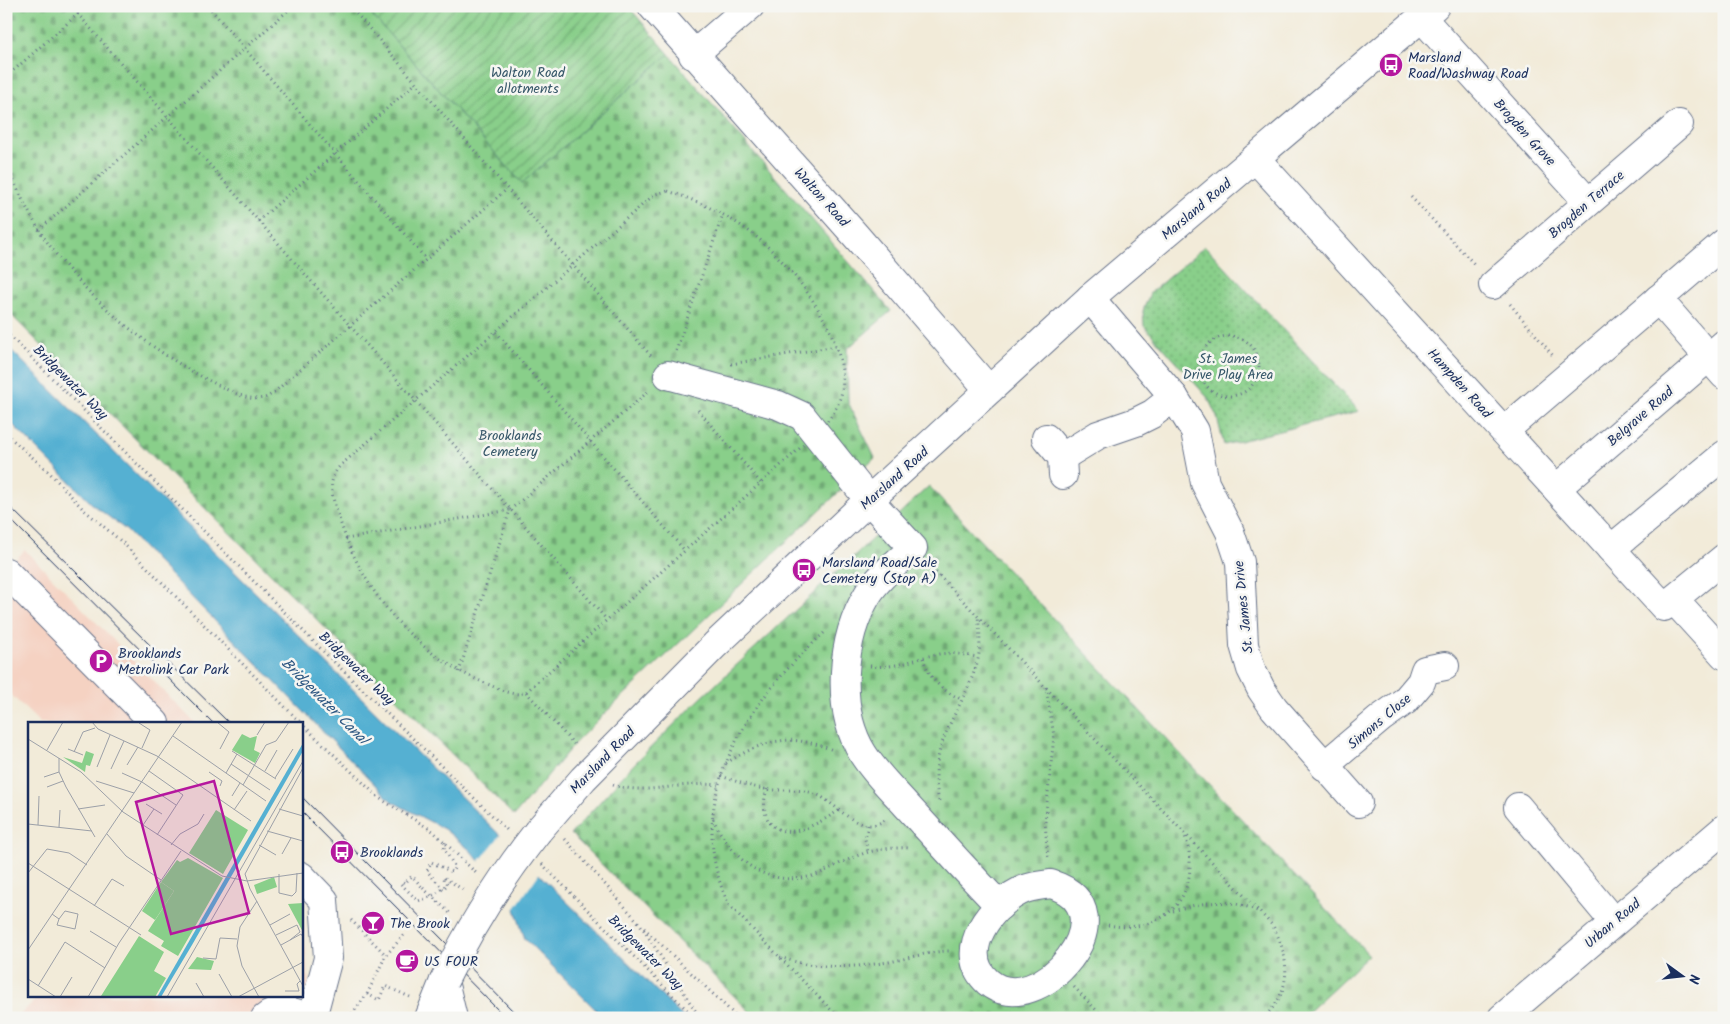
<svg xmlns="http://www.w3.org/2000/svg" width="1730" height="1024" font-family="Kalam,sans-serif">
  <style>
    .built { fill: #f5d2c2 }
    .cemetery { fill: url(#cemetery-stones); stroke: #527f74 }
    .park { fill: url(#park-dots); stroke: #527f74 }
    .garden { fill: url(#garden-furrows); stroke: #527f74 }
    .water { fill: #55b0d2; stroke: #387098 }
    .pier { fill: #f2ebd9 }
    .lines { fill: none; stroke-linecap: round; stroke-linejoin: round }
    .minor-casing { stroke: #667189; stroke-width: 30 }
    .major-casing { stroke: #667189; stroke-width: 30 }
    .path { stroke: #667189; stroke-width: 3; stroke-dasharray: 1 4; stroke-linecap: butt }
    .minor { stroke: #fff; stroke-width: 28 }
    .major { stroke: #fff; stroke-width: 28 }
    .tram { stroke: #1b2f5e; stroke-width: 1 }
    .major-bridge-casing { stroke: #667189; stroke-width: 30; stroke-linecap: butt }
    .path-bridge { stroke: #667189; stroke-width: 3; stroke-dasharray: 1 4; stroke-linecap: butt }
    .major-bridge { stroke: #fff; stroke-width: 28 }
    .labels { text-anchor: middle; stroke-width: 5; stroke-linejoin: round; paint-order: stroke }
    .poi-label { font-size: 14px; fill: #1b2f5e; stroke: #f6f6f2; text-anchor: start }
    .park-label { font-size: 14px; fill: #365769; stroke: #f6f6f2 }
    .street-label { font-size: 14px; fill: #1b2f5e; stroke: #f6f6f2 }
    .water-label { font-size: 15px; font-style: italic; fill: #2c5681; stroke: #f6f6f2 }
    .inset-road { fill: none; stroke: #9ca0a8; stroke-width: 1 }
    .view { fill: #b5179e; fill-opacity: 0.15; stroke: #b5179e; stroke-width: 2.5 }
    .inset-edge { fill: none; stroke: #1b2f5e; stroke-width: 2.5 }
  </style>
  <defs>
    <pattern id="cemetery-stones" width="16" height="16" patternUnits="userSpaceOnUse" patternTransform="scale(1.25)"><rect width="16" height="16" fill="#89cf8a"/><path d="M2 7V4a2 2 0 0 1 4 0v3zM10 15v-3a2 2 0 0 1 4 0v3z" fill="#6fa874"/></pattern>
    <pattern id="park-dots" width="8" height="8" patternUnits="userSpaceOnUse" patternTransform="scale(1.25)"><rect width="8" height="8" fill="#89cf8a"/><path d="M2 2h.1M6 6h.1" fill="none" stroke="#6fa874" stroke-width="1.8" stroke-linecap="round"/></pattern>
    <pattern id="garden-furrows" width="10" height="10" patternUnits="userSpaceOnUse" patternTransform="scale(1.25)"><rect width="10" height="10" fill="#89cf8a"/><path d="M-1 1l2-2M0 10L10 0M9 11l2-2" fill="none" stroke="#6fa874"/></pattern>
  </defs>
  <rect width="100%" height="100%" fill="#f6f6f2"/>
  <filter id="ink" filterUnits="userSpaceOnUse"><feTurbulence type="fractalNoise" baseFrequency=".02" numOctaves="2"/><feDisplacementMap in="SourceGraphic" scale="10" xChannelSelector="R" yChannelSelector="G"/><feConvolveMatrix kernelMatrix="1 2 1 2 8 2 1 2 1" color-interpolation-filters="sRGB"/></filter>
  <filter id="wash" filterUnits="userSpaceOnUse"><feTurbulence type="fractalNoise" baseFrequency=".0096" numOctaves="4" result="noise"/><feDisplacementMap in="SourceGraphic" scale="20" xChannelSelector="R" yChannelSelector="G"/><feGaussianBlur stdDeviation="1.12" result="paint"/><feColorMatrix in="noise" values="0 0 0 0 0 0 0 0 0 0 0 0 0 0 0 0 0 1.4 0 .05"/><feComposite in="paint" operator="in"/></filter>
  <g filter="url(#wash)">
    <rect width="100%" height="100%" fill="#f2ebd9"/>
    <g class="built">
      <path d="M 25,550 L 195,723 L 40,723 L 6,690 L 6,569 Z"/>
      <path d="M 301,899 L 309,986 L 301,992 Z"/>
      <path d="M 40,995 L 298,995 L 289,1003 L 300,1018 L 17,1018 Z"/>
    </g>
    <g class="cemetery">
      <path d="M 6,6 L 364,6 L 522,183 L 669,54 L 891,311 L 847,349 L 848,402 L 875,458 L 605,713 L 574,744 L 514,816 L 6,310 Z"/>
      <path d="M 929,486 L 1369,955 L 1301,1018 L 756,1018 L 571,834 L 633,765 L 698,701 Z"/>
    </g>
    <path class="park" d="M 1205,246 L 1359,411 L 1224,445 L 1217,417 L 1208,398 L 1144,326 L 1143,311 L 1150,293 Z"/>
    <path class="garden" d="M 364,6 L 628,6 L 669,54 L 522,183 Z"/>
    <path class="water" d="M 6,345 L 684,1018 L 604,1018 L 525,939 L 512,900 L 470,850 L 444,829 L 391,801 L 126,530 L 92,504 L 6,418 Z"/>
    <path class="pier" d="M 502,833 L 541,871 L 513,911 L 510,901 L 478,863 Z"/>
  </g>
  <g filter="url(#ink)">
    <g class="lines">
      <g class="minor-casing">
        <g id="minor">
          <path d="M 652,6 L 856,236 L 989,390"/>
          <path d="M 1422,18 L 1588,202"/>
          <path d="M 693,55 L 750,6"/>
          <path d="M 1255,158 L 1664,607 L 1724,558"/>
          <path d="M 1493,285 L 1679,124"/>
          <path d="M 1090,298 L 1174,397 L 1195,431 L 1205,483 L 1230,532 L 1240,562 L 1244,645 L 1251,669 L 1261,689 L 1274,708 L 1358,803"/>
          <path d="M 1658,299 L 1724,375"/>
          <path d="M 668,375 L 778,405 L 802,416 L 869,500 L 913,548 C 898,562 879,576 868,594 C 841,638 835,709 863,754 C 875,773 892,789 907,806 C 937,839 968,873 1000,906"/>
          <path d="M 1504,431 L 1724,243"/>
          <path d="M 1046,438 L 1062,457 L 1063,475"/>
          <path d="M 1062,457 L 1098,435 L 1136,422 L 1152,414 L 1174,397"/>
          <path d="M 1557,488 L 1724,344"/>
          <path d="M 1611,549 L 1724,455"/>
          <path d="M 6,572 L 155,723"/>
          <path d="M 1674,600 L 1724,655"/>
          <path d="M 1324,766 L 1381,718 L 1405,701 L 1421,682 L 1425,670 L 1445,666"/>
          <path d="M 1518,807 L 1613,921"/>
          <path d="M 301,876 L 324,900 L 328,958 L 312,1018"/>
          <path d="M 1051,884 C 1135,910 1037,1024 988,982 C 954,952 992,902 1025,889 C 1033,886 1042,885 1051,884 Z"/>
          <path d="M 265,1018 C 280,1005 294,1012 310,1018"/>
          <path d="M 1502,1018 L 1724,829"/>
        </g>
      </g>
      <g class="major-casing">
        <g id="major">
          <path d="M 538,831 L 583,779 L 715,645 L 869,500 L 1090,298 L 1435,6"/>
          <path d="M 444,981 L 453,1018"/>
          <path d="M 429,1018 L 444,981"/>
        </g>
      </g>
      <g class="path">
        <path d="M 71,6 L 607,620"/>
        <path d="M 208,6 L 426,259"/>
        <path d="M 350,6 L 651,356"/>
        <path d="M 6,77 L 87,6"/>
        <path d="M 6,162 C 20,197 36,230 60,259 C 103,312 158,356 220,386 C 232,392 252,403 267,397 C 271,395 276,391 279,388 L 507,189"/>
        <path d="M 668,191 C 698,201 724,213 750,232 C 790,261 850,338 842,391 C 839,408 828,421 817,433 L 526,692 C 514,697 501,690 490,685 C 416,657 362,592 339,518 C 333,498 325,481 341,465 L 655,194 Z"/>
        <path d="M 1411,197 L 1476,266"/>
        <path d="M 258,221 L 416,83"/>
        <path d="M 39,230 L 293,6"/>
        <path d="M 1510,304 L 1554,357"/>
        <path d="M 6,332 L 326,654 L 507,830"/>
        <path d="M 496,332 L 685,551"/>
        <circle cx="1229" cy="366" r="30"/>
        <path d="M 676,351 L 723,214"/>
        <path d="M 731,364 L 836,346"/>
        <path d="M 698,410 L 761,483"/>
        <path d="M 6,434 L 49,472 L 83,509 L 122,542 L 301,723"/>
        <path d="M 346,539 L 510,510"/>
        <path d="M 929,565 L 1273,926 C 1290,959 1293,991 1263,1018"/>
        <path d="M 824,633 C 748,701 679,801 729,905 L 839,1018"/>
        <path d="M 923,658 C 930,680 941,690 961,699"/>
        <path d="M 870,666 C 901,669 912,658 939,654 C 952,652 965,655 978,657"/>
        <path d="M 459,672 L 510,510 L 649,391"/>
        <path d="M 1046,687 L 1054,736 L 1045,822 L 1048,859"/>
        <path d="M 526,692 L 574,744"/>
        <path d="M 301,723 L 379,798 L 433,831 L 476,873"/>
        <path d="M 726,763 C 766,739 789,733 833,750"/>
        <path d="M 721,776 C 736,781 750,787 765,789 C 784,792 800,787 818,795 C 840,806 859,837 885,820"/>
        <path d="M 613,785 C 648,796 681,781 718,785"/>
        <path d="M 767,789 C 760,811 767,834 794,831 C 809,829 827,818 840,810"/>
        <path d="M 939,801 C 925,742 965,711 978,659 C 981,645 980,631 978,617"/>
        <path d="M 713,819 C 732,859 764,888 812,876 C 826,872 837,864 850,859 C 868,850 890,847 910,848"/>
        <path d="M 868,825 L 865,839 L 868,852"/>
        <path d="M 565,839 L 640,924 L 700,1018"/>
        <path d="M 542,864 L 695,1018"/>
        <path d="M 445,878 L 465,891"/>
        <path d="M 403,882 L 405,883 L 412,876 L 423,888"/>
        <path d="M 401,884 L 418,901 C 431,897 438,894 448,884 L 442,876"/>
        <path d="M 443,889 L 427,871 L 431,862 L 452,872 L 455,867 L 444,849 L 445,842"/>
        <path d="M 1173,911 C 1202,902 1231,897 1259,912"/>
        <path d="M 351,920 L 386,955 L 405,934"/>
        <path d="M 1108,925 C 1167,936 1204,892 1185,836"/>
        <path d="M 644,928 L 738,1018"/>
        <path d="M 780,957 C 816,970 856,968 894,961 C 913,957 931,951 951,951"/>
        <path d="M 1074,987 L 1104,1018"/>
        <path d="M 367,994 L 379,1000 L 385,986 L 410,997"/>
        <path d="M 349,1018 L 367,994 L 386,955"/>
      </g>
      <use href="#minor" class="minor"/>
      <use href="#major" class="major"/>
      <g class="tram">
        <path d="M 6,503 L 229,723"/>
        <path d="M 6,515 L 213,723"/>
        <path d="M 301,796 L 520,1018"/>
        <path d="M 301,811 L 506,1018"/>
      </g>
      <g class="major-bridge-casing">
        <path id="major-bridge" d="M 444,981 C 470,927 501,878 538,831"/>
      </g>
      <path class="path-bridge" d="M 423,888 L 452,915"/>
      <use href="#major-bridge" class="major-bridge"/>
    </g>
  </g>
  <defs>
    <g id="bus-disc" transform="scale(1.25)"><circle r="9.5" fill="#b5179e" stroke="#f6f6f2"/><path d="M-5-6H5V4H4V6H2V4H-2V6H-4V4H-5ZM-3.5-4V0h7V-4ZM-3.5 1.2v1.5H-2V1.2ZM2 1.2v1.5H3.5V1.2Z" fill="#fff"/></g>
    <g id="parking-disc" transform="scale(1.25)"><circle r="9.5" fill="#b5179e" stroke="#f6f6f2"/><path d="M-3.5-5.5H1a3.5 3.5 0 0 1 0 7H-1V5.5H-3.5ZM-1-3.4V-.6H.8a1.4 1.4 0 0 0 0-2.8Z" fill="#fff"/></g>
    <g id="bar-disc" transform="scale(1.25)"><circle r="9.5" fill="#b5179e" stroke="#f6f6f2"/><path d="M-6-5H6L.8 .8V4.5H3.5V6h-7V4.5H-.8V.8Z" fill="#fff"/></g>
    <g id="cafe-disc" transform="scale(1.25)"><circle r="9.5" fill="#b5179e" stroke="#f6f6f2"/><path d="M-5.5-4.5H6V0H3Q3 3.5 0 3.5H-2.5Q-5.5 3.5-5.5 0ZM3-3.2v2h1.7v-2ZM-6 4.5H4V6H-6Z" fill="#fff"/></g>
  </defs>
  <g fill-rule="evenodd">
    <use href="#bus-disc" x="1391" y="65"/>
    <use href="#bus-disc" x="804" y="570"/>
    <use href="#parking-disc" x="101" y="661"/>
    <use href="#bus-disc" x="342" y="852"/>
    <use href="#bar-disc" x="373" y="923"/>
    <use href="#cafe-disc" x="407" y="961"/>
  </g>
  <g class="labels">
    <g class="poi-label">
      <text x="1408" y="62">Marsland<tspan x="1408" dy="16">Road/Washway Road</tspan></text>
      <text x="822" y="567">Marsland Road/Sale<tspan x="822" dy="16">Cemetery (Stop A)</tspan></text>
      <text x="118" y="658">Brooklands<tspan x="118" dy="16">Metrolink Car Park</tspan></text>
      <text x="360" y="857">Brooklands</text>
      <text x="390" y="928">The Brook</text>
      <text x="424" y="966">US FOUR</text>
    </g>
    <g class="park-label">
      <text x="528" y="77">Walton Road<tspan x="528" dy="16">allotments</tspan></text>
      <text x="1228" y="363">St. James<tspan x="1228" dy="16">Drive Play Area</tspan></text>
      <text x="510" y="440">Brooklands<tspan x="510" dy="16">Cemetery</tspan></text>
    </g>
    <g class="street-label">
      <text transform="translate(1525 132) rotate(48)" y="5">Brogden Grove</text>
      <text transform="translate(822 197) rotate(48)" y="5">Walton Road</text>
      <text transform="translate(1586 204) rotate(-41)" y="5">Brogden Terrace</text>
      <text transform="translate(1196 209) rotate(-40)" y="5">Marsland Road</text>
      <text transform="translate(71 382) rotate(45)" y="5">Bridgewater Way</text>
      <text transform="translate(1460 383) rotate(48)" y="5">Hampden Road</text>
      <text transform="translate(1640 416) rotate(-41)" y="5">Belgrave Road</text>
      <text transform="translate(894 478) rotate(-42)" y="5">Marsland Road</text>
      <text transform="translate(1243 607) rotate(-96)" y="5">St. James Drive</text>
      <text transform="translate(357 668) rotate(44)" y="5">Bridgewater Way</text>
      <text transform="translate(1379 721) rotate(-40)" y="5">Simons Close</text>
      <text transform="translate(602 760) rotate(-46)" y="5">Marsland Road</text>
      <text transform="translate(1612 923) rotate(-40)" y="5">Urban Road</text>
      <text transform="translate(646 952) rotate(45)" y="5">Bridgewater Way</text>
    </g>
    <g class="water-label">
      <text transform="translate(325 701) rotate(45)" y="5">Bridgewater Canal</text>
    </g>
  </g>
  <g transform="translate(28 722)">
    <rect width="275" height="275" fill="#f2ebd9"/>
    <path d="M 58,29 L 66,32 L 62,44 L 58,43 L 57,50 L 35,35 L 54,41 ZM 275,181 L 275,210 L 260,182 Z" fill="#89cf8a"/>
    <path d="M 188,88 L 220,108 L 195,152 L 161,131 ZM 160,136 L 195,156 L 150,234 L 133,224 L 136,219 L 120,209 L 146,169 L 133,160 L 149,138 L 152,140 Z" fill="#89cf8a"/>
    <path d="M 214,12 L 222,16 L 229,14 L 226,28 L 232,31 L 227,41 L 204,28 ZM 246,155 L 249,165 L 229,172 L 226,163 ZM 111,214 L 136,230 L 126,249 L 138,256 L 127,275 L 73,274 ZM 169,235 L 186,239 L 183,248 L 160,247 Z" fill="#89cf8a"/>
    <path d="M 133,160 L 146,169 L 127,198 L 114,189 Z" fill="#89cf8a"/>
    <path d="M 275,21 L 275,29 L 164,223 L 133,275 L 129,275 Z" fill="#55b0d2"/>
    <path class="inset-road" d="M 64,0 L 70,7 L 129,34 L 223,99M 189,0 L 201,10 L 192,27M 111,1 L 122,8 L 114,26M 229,13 L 237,0M 145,14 L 238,79M 0,17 L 53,50 L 95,90 L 194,154 L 219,159 L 275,151M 40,27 L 55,33M 19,28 L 35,0M 204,29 L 248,57M 46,30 L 55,10 L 67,6M 31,36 L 31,50 L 38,65 L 67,115M 203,42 L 242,68M 99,43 L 110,25M 69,45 L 82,13M 275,46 L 217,152 L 222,167 L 275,264M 83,47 L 96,19M 121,49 L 155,73 L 129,113M 237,49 L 249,28M 181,50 L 194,59 L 192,64M 94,51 L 114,60 L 148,83M 198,51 L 209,32M 16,55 L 31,50M 247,56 L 265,27M 68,59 L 106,71M 215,63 L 238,23 L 248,19 L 261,0M 19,65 L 35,59M 204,74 L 212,61M 118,82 L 134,92M 50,87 L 77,83M 251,87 L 275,94M 206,88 L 219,69M 0,102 L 64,109M 10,103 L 11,74M 115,103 L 126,87M 31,105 L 32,88M 239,109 L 275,119M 79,112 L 98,134 L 133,158M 143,123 L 152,112 L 170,102 L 176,92M 231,123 L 248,133M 254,132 L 263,116M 0,141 L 113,213M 0,151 L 19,127 L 41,131 L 59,143M 251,152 L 251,171 L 264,174 L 268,170 L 269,151M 229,179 L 212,205 L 209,224 L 214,244 L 231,275M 66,184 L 84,157 L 96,164M 24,192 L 31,197 L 37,189 L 50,192 L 47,207 L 29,203 L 31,197M 242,203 L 262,192M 62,209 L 88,225M 248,213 L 269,203 L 272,210 L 262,218M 253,223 L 273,212 L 275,215M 0,228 L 154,0M 175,236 L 188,237 L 192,216 L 209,217M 191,252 L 204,275M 0,257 L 28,275M 168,261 L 176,275M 10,264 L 37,220 L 77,246M 257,269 L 271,269 L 269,262 L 272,259M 32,275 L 44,255M 60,275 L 91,221 L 153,129M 139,275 L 275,39M 210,275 L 275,240"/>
    <path class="view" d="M 186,59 L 221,191 L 143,212 L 108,80 Z"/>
    <rect width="275" height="275" class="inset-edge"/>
  </g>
  <rect width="1730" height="1024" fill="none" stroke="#f6f6f2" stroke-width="25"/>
  <g transform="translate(1682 976) rotate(105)" stroke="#f6f6f2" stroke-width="4" paint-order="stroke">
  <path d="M0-4L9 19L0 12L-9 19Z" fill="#1b2f5e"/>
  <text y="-8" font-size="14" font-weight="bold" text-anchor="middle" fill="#1b2f5e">N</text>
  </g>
</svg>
